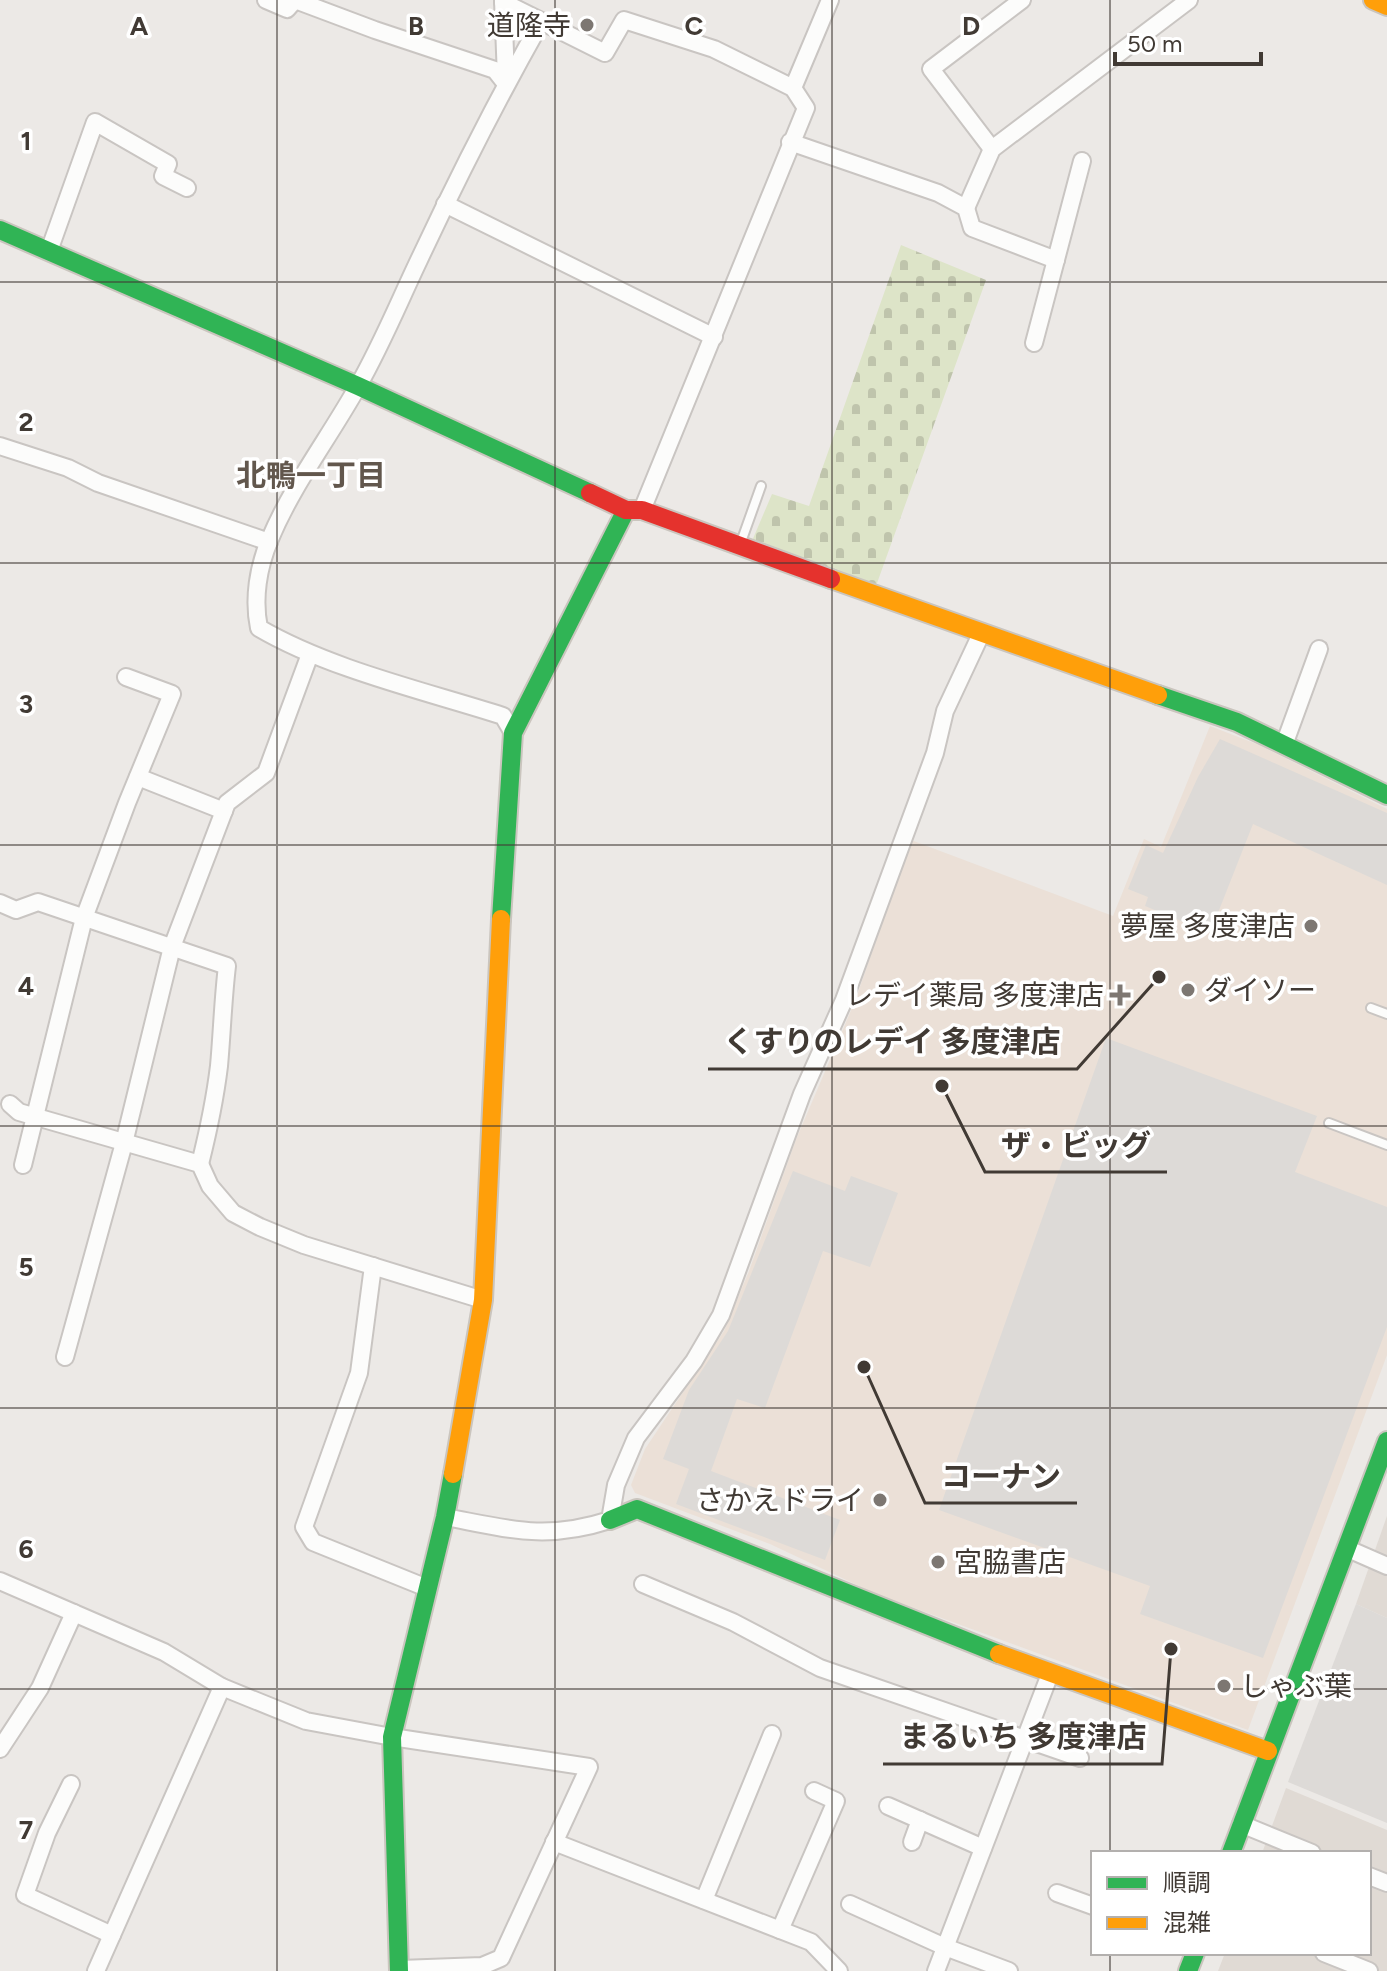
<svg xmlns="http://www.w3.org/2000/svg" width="1387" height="1971" font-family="Figtree,'Noto Sans JP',sans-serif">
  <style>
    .residential { fill: #e0dad4 }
    .commercial { fill: #ebe0d7 }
    .cemetery { fill: url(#cemetery-stones) }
    .parking { fill: #dddad7 }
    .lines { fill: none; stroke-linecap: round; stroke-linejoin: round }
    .lane-casing { stroke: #c9c5c2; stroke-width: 12 }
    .street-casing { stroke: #c9c5c2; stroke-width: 20 }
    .fast-casing { stroke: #cac5be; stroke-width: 22 }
    .slow-casing { stroke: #cac5be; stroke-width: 22 }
    .jam-casing { stroke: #cac5be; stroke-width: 22 }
    .lane { stroke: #fcfcfb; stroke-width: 8 }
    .street { stroke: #fcfcfb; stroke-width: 16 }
    .fast { stroke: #30b455; stroke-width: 18 }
    .slow { stroke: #ff9f0a; stroke-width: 18 }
    .jam { stroke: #e5322d; stroke-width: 18 }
    .grid { fill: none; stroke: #413a34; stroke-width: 2; stroke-opacity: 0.55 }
    .poi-dot { fill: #7d7772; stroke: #fff; stroke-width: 3 }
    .labels { text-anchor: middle; stroke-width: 7; stroke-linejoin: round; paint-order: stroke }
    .poi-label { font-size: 28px; fill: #413a34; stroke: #fff; text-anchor: end }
    .neighbourhood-label { font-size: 30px; font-weight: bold; fill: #62574d; stroke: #fff }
    .grid-label { font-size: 26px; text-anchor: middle; font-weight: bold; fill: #413a34; stroke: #fff; stroke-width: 7; stroke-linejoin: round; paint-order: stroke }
    .leader { fill: none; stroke: #413a34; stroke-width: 3 }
    .callout-dot { fill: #413a34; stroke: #fff; stroke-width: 3 }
    .callout-label { font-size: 30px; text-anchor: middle; font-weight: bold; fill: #413a34; stroke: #fff; stroke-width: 7; stroke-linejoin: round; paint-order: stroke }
  </style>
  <defs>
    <pattern id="cemetery-stones" width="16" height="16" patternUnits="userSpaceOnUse" patternTransform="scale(2)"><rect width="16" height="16" fill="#dde4c8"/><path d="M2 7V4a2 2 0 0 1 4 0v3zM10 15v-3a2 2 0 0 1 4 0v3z" fill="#bfc4ac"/></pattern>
  </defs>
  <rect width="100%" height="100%" fill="#ece9e6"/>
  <g class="residential">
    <path d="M 1387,1516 L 1387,1618 L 1356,1604 Z"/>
    <path d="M 1286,1788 L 1387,1830 L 1387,1971 L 1218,1971 L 1225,1953 L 1369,1953 L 1369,1853 L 1262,1853 Z"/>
  </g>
  <path class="commercial" d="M 1210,726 L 1259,745 L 1387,809 L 1387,1355 L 1248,1730 L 876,1594 L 770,1544 L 635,1493 L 631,1485 L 645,1449 L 724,1331 L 749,1271 L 795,1142 L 855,1001 L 911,840 L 1113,916 L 1144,839 L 1161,847 Z"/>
  <path class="cemetery" d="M 901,245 L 986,280 L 876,586 L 752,541 L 772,494 L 809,506 Z"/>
  <g class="parking">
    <path d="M 1220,739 L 1387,813 L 1387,885 L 1253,824 L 1210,933 L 1145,906 L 1148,897 L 1128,889 L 1146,845 L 1163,853 L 1198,777 Z"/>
    <path d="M 1106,1038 L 1317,1116 L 1295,1172 L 1387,1207 L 1387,1327 L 1263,1658 L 1140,1614 L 1150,1586 L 939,1510 Z"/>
    <path d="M 793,1171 L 845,1191 L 851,1176 L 898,1193 L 870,1267 L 823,1251 L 765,1408 L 737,1399 L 711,1471 L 840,1520 L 825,1560 L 676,1504 L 689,1469 L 663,1459 L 689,1390 L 728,1331 Z"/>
    <path d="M 1356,1604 L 1387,1618 L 1387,1823 L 1288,1782 Z"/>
  </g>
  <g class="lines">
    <g class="lane-casing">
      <g id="lane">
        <path d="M 740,545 L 761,486"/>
        <path d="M 1371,1008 L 1387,1014"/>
        <path d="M 1329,1123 L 1387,1145"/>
      </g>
    </g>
    <g class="street-casing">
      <g id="street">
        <path d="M 266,0 L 287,9 L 295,0"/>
        <path d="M 295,0 L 375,30 L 495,70 L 506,84"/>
        <path d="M 503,0 L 506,78"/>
        <path d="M 503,2 L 605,53 L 624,20 L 714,49 L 793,88 L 806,108 L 642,510"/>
        <path d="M 793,88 L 830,0"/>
        <path d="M 790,142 L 938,193 L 966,208 L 972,228 L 1056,260"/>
        <path d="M 992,149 L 931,69 L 1022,0"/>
        <path d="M 445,204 L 714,337"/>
        <path d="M 966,208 L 992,149 L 1189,0"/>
        <path d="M 49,251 L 95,122 L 168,164 L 163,176 L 187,188"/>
        <path d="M 1034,343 L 1082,161"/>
        <path d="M 0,446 L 68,468 L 98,483 L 269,542"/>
        <path d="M 513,733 L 503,716 C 425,691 329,669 259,628 C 253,599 258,567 270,539 C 293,484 329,438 358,386 C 381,346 399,302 419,260 C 457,179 497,100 541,22"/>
        <path d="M 1284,745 L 1319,649"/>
        <path d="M 138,777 L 224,811"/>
        <path d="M 0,903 L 16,910 L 38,902 L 227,966 C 223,999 222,1033 219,1066 C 215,1099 208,1132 200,1164"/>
        <path d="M 10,1104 L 19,1112 L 200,1164 L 210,1186 L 233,1213 L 260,1227 L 304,1245 L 483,1300"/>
        <path d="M 23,1165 L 84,918 L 127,803 L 172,694 L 126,677"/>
        <path d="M 373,1266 L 359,1373 L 304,1527 L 313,1542 L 427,1588"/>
        <path d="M 65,1357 L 124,1143 L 172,947 L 227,803 L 266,773 L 310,654"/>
        <path d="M 445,1517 C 509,1529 545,1541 610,1520 L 616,1485 L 636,1438 L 694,1361 L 721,1315 L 802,1094 L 844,1000 L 935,753 L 945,711 L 982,632"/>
        <path d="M 1346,1548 L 1387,1566"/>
        <path d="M 0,1581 L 164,1652 L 222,1687 L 306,1721 L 392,1737 L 589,1767 L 501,1958 L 482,1966 L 400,1969"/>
        <path d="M 643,1584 L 733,1622 L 820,1668 L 1080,1758"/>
        <path d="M 0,1749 L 40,1688 L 74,1613"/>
        <path d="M 71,1784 L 47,1833 L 25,1895 L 112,1935"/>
        <path d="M 888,1806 L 983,1848"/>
        <path d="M 1241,1824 L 1312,1853"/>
        <path d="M 554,1842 L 811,1942 L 839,1971"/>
        <path d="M 912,1842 L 920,1820"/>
        <path d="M 1369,1876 L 1387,1883"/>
        <path d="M 1057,1893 L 1093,1906"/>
        <path d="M 704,1900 L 772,1734"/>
        <path d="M 850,1904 L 945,1947 L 1009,1971"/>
        <path d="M 780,1930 L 836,1801 L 814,1791"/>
        <path d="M 1324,1953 L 1369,1971"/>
        <path d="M 96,1971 L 222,1687"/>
        <path d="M 936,1971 L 1050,1674"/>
      </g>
    </g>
    <g class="fast-casing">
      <g id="fast">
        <path d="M 0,230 L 358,386 L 590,493"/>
        <path d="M 1158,695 L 1237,722 L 1387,795"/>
        <path d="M 501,919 L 513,733 L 626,510"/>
        <path d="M 610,1520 L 637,1509 L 999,1654"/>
        <path d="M 1231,1853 L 1387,1441"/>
        <path d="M 399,1971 L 392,1737 L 445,1517 L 453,1474"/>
        <path d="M 1188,1971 L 1195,1953"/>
      </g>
    </g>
    <g class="slow-casing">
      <g id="slow">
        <path d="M 1373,0 L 1387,6"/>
        <path d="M 831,579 L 1158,695"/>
        <path d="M 453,1474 L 483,1300 L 501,919"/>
        <path d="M 999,1654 L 1268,1751"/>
      </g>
    </g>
    <g class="jam-casing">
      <path id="jam" d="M 590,493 L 626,510 L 642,510 L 831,579"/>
    </g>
    <use href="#lane" class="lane"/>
    <use href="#street" class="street"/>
    <use href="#fast" class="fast"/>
    <use href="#slow" class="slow"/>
    <use href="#jam" class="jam"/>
  </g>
  <path class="grid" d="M 277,0 L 277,1971M 555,0 L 555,1971M 832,0 L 832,1971M 1110,0 L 1110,1853M 0,282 L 1387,282M 0,563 L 1387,563M 0,845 L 1387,845M 0,1126 L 1387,1126M 0,1408 L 1387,1408M 0,1689 L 1387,1689M 1110,1953 L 1110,1971"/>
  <g class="poi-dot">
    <circle cx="587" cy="25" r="8"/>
    <circle cx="1311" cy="926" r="8"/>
    <circle cx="1188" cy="990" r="8"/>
    <path d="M1116 983h8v8h8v8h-8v8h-8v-8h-8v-8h8z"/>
    <circle cx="880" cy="1500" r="8"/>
    <circle cx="938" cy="1562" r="8"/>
    <circle cx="1224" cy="1686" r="8"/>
  </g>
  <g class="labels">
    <g class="poi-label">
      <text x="571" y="35">道隆寺</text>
      <text x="1295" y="936">夢屋 多度津店</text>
      <text x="1204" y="1000" text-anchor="start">ダイソー</text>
      <text x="1104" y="1005">レデイ薬局 多度津店</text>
      <text x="864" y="1510">さかえドライ</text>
      <text x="954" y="1572" text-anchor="start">宮脇書店</text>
      <text x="1240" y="1696" text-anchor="start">しゃぶ葉</text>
    </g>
    <g class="neighbourhood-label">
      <text x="311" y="486">北鴨一丁目</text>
    </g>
  </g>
  <g class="grid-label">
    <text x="139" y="35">A</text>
    <text x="416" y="35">B</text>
    <text x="694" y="35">C</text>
    <text x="971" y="35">D</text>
    <text x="26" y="150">1</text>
    <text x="26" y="431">2</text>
    <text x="26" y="713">3</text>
    <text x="26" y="995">4</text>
    <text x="26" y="1276">5</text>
    <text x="26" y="1558">6</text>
    <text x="26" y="1839">7</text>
  </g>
  <path class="leader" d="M1159 977L1077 1069H708M942 1086L985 1172H1167M864 1367L925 1503H1077M1171 1649L1162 1764H883"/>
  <g class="callout-dot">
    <circle cx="1159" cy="977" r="8"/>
    <circle cx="942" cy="1086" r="8"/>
    <circle cx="864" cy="1367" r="8"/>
    <circle cx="1171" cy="1649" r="8"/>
  </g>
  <g class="callout-label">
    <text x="892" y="1052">くすりのレデイ 多度津店</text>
    <text x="1076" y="1156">ザ・ビッグ</text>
    <text x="1001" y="1487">コーナン</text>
    <text x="1023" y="1747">まるいち 多度津店</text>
  </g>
  <rect x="1091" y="1851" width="280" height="104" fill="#ffffff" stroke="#b3b0ae" stroke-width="2"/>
  <rect x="1107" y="1877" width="40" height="12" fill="#30b455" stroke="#b3b0ae" stroke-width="2"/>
  <text x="1163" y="1891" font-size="24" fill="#413a34">順調</text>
  <rect x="1107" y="1917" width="40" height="12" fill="#ff9f0a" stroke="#b3b0ae" stroke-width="2"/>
  <text x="1163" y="1931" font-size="24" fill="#413a34">混雑</text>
  <path d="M1115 52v12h146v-12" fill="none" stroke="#413a34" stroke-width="4"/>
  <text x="1127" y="52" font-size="24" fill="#413a34" stroke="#ffffff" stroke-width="6" paint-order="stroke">50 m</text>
</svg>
